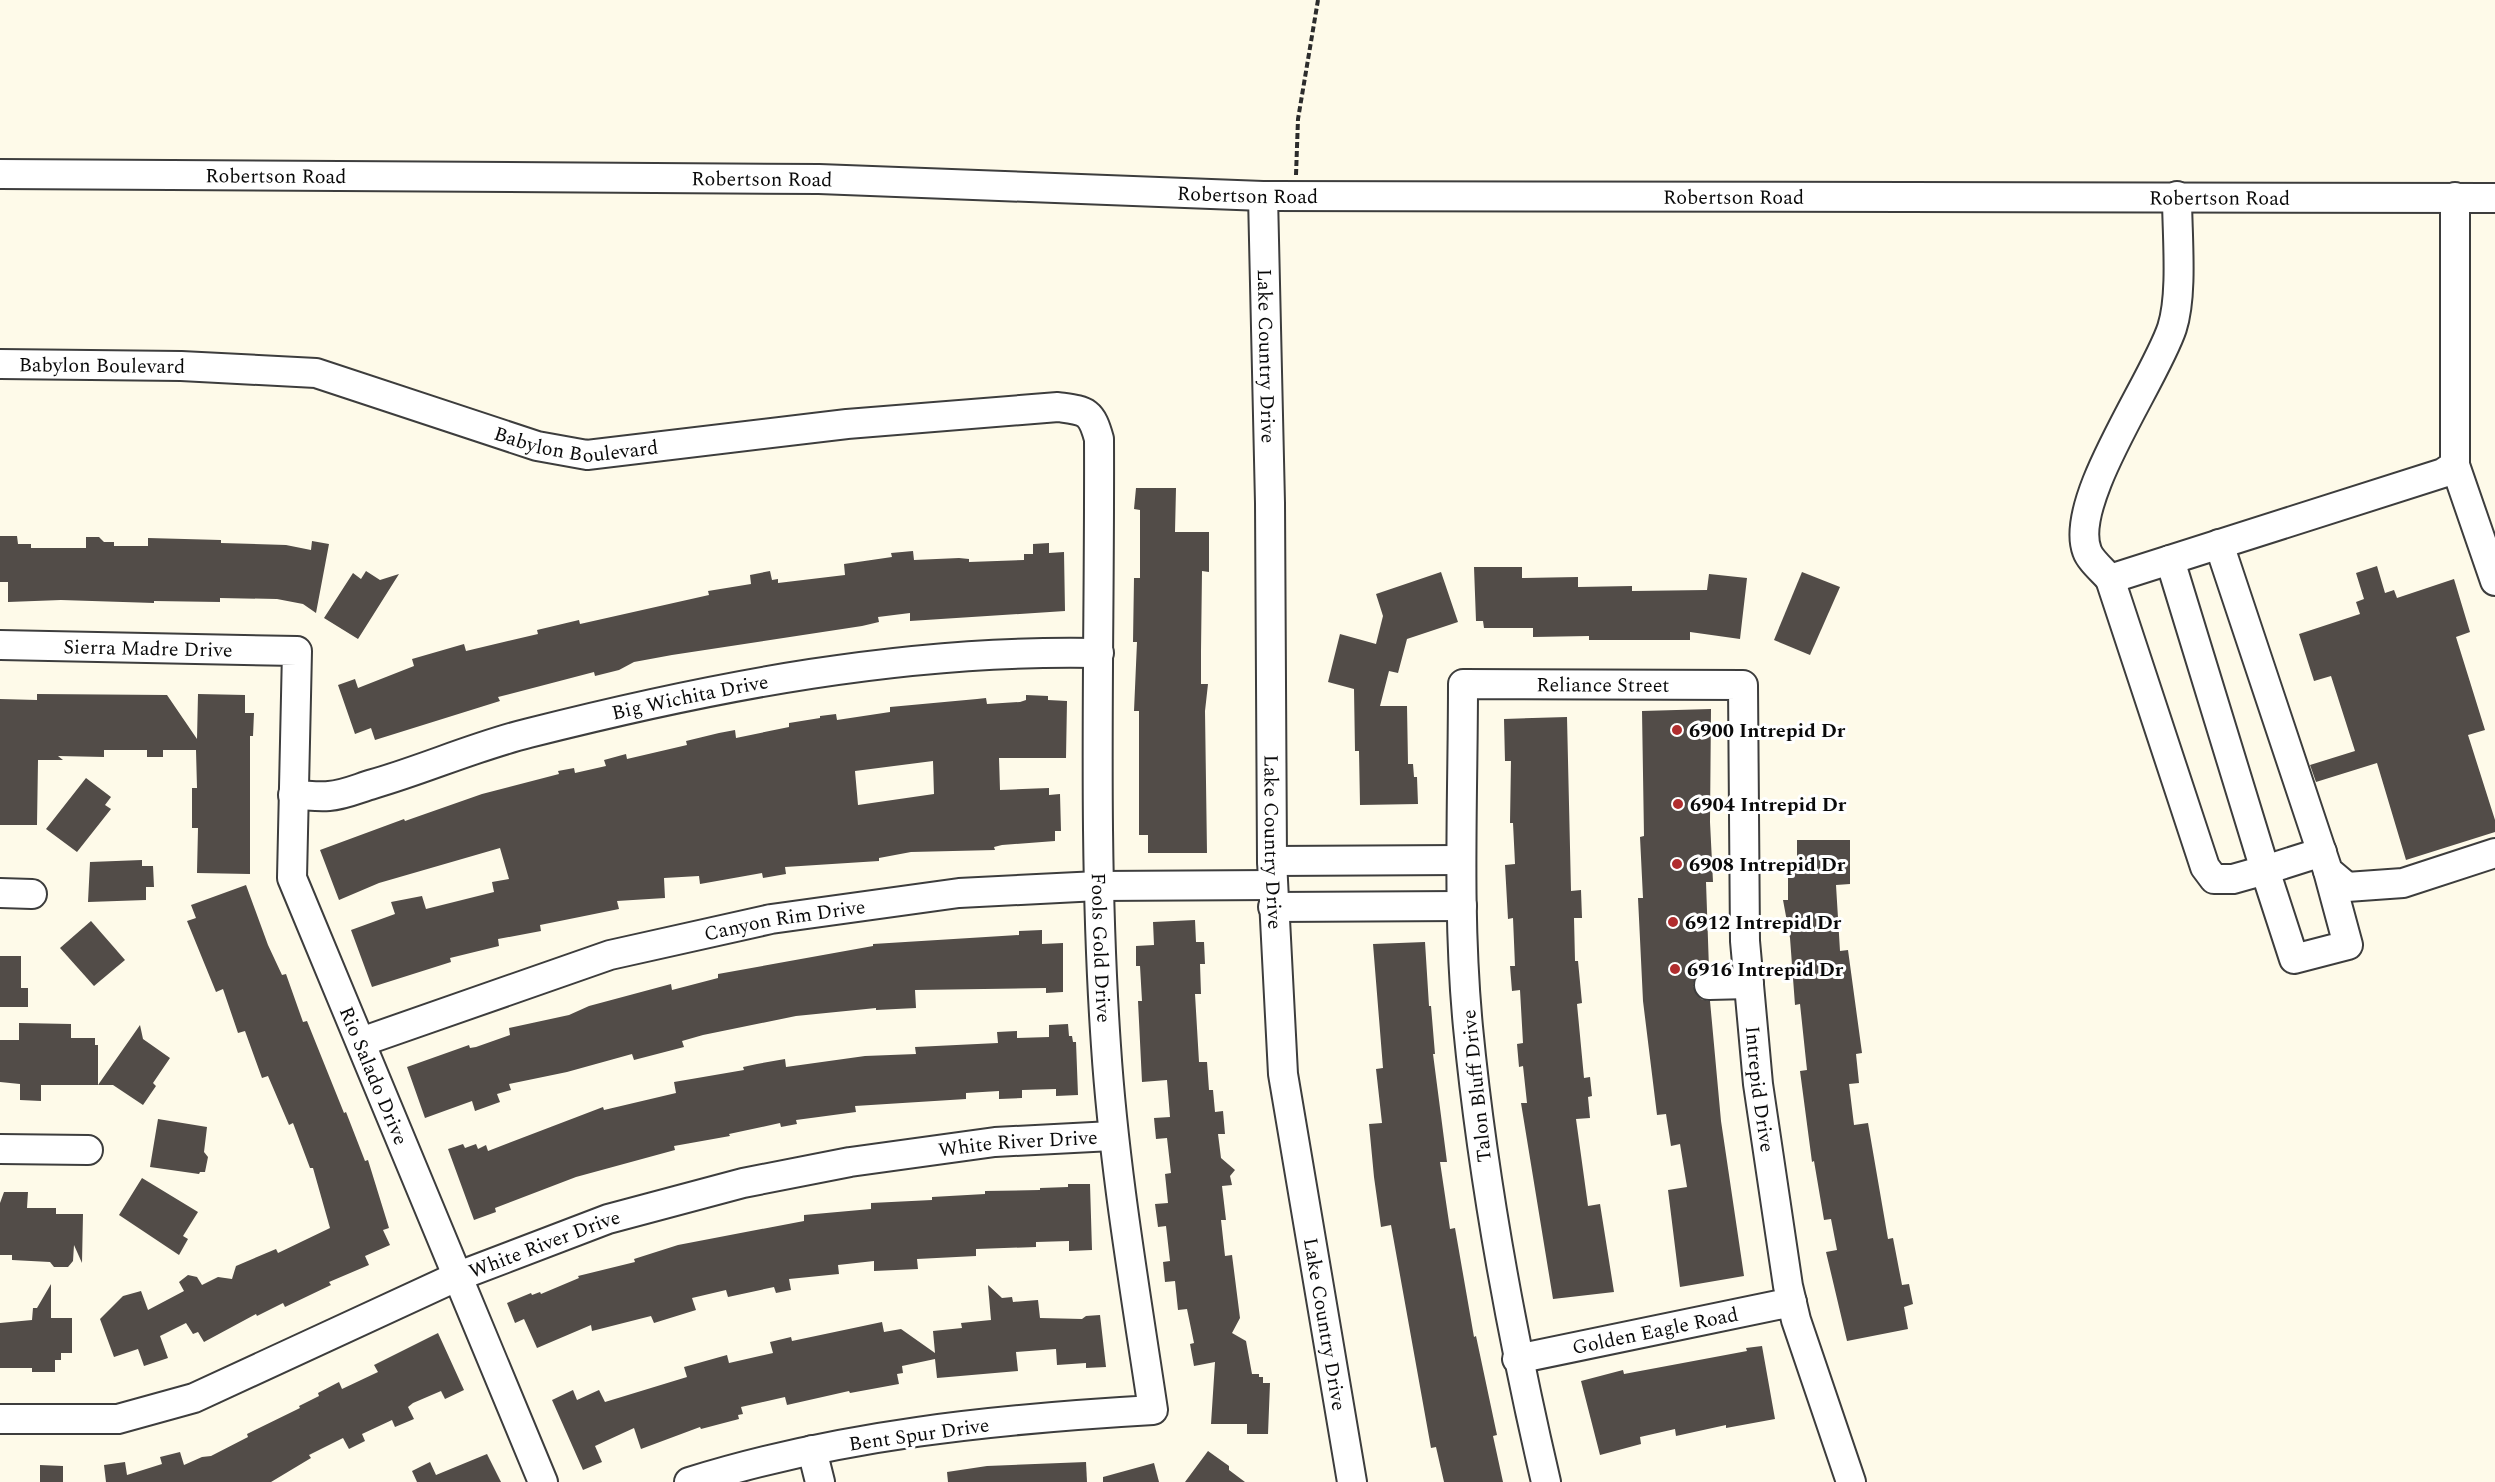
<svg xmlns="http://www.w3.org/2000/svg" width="2495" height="1482" font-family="Spectral,serif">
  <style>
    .building { fill: #524c48; fill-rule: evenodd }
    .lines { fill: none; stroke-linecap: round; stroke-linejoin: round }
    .minor-casing { stroke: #3d3d3d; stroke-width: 32 }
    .path { stroke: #2c2c2c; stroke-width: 4; stroke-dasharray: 6 3; stroke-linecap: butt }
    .minor { stroke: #fff; stroke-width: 28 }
    .poi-dot { fill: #b02d2e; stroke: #fff; stroke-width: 2 }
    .labels { text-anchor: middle; stroke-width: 6; stroke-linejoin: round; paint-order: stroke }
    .street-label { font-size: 20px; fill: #0a0a0a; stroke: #fff }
    .poi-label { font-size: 20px; font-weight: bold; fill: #0a0a0a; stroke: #fff; text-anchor: start }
  </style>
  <rect width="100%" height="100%" fill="#fefae9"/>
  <g class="building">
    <path d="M 1136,488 L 1176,488 L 1175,532 L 1209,532 L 1209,572 L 1202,571 L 1201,651 L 1201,684 L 1208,684 L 1205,711 L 1207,853 L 1148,853 L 1148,835 L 1139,835 L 1139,711 L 1134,711 L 1137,642 L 1133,642 L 1134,578 L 1140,578 L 1140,510 L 1134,509 Z"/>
    <path d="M 0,536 L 17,536 L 18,544 L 31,544 L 31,548 L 86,548 L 86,537 L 99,537 L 104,542 L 114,542 L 114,546 L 148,546 L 148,538 L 221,540 L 221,543 L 286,545 L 311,550 L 312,541 L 329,544 L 316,613 L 303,604 L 277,599 L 220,598 L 220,602 L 154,601 L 154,603 L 61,600 L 8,602 L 8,582 L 0,582 Z"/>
    <path d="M 1049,543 L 1049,553 L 1064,552 L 1065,611 L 910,621 L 910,613 L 878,617 L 879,622 L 862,626 L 672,655 L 634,662 L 619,670 L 595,676 L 594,672 L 498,697 L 500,701 L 375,740 L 371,728 L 355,734 L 338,685 L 355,679 L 358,688 L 414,666 L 412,659 L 464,644 L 466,651 L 538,634 L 537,630 L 579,620 L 580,624 L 709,595 L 708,591 L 751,584 L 750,575 L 770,571 L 772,580 L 778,579 L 778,583 L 845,575 L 844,564 L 892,557 L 891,553 L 913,551 L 914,560 L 959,558 L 969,559 L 969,562 L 1024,560 L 1024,554 L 1033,554 L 1033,544 Z"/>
    <path d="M 2377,566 L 2385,593 L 2394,590 L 2397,598 L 2454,579 L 2470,632 L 2456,637 L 2485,730 L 2468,735 L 2495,820 L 2495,832 L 2406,860 L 2377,763 L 2316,782 L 2310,765 L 2355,751 L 2331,676 L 2314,681 L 2299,634 L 2360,614 L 2356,602 L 2364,599 L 2356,573 Z"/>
    <path d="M 1474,567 L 1522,567 L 1522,578 L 1578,577 L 1578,587 L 1632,586 L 1632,591 L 1707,590 L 1709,574 L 1747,578 L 1740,639 L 1690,632 L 1690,640 L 1589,640 L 1589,636 L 1533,637 L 1533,628 L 1484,628 L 1483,621 L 1476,621 Z"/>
    <path d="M 366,571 L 380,580 L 399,574 L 358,639 L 324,618 L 353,573 L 361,579 Z"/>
    <path d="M 1441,572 L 1458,622 L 1407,639 L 1398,673 L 1389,671 L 1380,706 L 1407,706 L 1408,764 L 1413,764 L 1414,777 L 1417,777 L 1418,804 L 1360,805 L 1359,751 L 1355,751 L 1354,689 L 1328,682 L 1340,634 L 1376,644 L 1383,616 L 1376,594 Z"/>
    <path d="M 1802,572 L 1840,587 L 1810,655 L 1774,640 Z"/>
    <path d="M 37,694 L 167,695 L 197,739 L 198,694 L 245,695 L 245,713 L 254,713 L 253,736 L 250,736 L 250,874 L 197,873 L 198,828 L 192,828 L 192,788 L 197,788 L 196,750 L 163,750 L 163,757 L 147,757 L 147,750 L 104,750 L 104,757 L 58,756 L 63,760 L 38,760 L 37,825 L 0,825 L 0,699 L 37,700 Z"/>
    <path d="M 1026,695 L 1048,696 L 1048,700 L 1067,701 L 1066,758 L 999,758 L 1000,790 L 1049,788 L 1049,795 L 1060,794 L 1061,831 L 1055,831 L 1055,841 L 1002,845 L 994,847 L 995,850 L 911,852 L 879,858 L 879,861 L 785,867 L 786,874 L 763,878 L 762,873 L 700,884 L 699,876 L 664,878 L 665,898 L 617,901 L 619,909 L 540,925 L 541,931 L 498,939 L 499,946 L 450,958 L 451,962 L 372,987 L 351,930 L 395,914 L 391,902 L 422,896 L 426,909 L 494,892 L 492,882 L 509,879 L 500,848 L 379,883 L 339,900 L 320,850 L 404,819 L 405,821 L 482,794 L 559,774 L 558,771 L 574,768 L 575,773 L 606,766 L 604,760 L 626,754 L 627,759 L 687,745 L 686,741 L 719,733 L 735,730 L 736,738 L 789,727 L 789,723 L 820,718 L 820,716 L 836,714 L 837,720 L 890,712 L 890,707 L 977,699 L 986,698 L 987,704 L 1020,702 L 1026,700 ZM 933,761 L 934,794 L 858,805 L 855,771 Z"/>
    <path d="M 1711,709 L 1710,822 L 1713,882 L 1706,882 L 1709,969 L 1695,977 L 1693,986 L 1701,999 L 1710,1001 L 1721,1121 L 1744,1276 L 1680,1287 L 1668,1190 L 1687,1187 L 1680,1144 L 1671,1146 L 1666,1114 L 1657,1115 L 1643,1001 L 1638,898 L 1643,898 L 1640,837 L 1644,836 L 1642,711 Z"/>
    <path d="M 1567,717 L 1571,891 L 1581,890 L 1582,918 L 1574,918 L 1575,961 L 1578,961 L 1582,1003 L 1577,1004 L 1584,1078 L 1590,1077 L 1592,1096 L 1588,1097 L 1590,1118 L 1576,1119 L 1588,1206 L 1600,1204 L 1614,1292 L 1553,1299 L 1521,1103 L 1527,1103 L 1523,1066 L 1519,1067 L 1517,1044 L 1523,1043 L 1520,990 L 1512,991 L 1510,966 L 1515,966 L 1513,918 L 1508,919 L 1505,865 L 1515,864 L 1513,823 L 1510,823 L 1511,761 L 1505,761 L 1504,719 Z"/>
    <path d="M 86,778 L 111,797 L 105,805 L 111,809 L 77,852 L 46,829 Z"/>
    <path d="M 1797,840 L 1850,840 L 1850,884 L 1836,885 L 1840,951 L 1848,950 L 1862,1053 L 1856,1054 L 1859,1083 L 1849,1084 L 1854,1125 L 1868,1123 L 1888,1239 L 1893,1238 L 1902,1285 L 1909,1284 L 1913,1304 L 1904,1307 L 1908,1329 L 1847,1341 L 1826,1252 L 1837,1250 L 1831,1219 L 1824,1220 L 1814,1161 L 1812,1162 L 1800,1071 L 1807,1070 L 1800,1004 L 1795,1005 L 1790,938 L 1783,900 L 1788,900 L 1788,866 L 1797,866 Z"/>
    <path d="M 142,860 L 142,866 L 153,866 L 154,887 L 146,887 L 146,900 L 88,902 L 90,862 Z"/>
    <path d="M 246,885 L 268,945 L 282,975 L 286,974 L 303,1022 L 307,1021 L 344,1113 L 346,1112 L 365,1161 L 368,1160 L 389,1228 L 383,1230 L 390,1245 L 365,1256 L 369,1265 L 329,1282 L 331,1285 L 285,1307 L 283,1303 L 257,1316 L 256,1314 L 204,1342 L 198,1332 L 193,1334 L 186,1323 L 160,1336 L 168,1358 L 144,1366 L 138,1349 L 114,1357 L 100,1319 L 123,1296 L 141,1291 L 148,1310 L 184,1291 L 179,1282 L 188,1275 L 197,1277 L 202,1285 L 218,1277 L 232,1279 L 236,1266 L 276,1249 L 278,1253 L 330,1228 L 313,1168 L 310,1168 L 293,1123 L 289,1125 L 268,1076 L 262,1078 L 245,1031 L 238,1033 L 223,989 L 216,992 L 187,921 L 196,918 L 191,905 Z"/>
    <path d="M 1195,920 L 1196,942 L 1204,942 L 1205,964 L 1200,964 L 1201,994 L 1195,994 L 1199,1062 L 1207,1062 L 1209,1090 L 1213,1090 L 1215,1112 L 1223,1111 L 1225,1134 L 1218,1134 L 1221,1158 L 1235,1170 L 1230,1176 L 1232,1185 L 1222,1186 L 1226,1220 L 1221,1220 L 1225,1256 L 1232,1255 L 1240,1318 L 1232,1333 L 1246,1341 L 1252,1374 L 1259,1374 L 1259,1377 L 1263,1377 L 1263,1383 L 1270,1383 L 1268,1434 L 1247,1434 L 1247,1424 L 1211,1424 L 1215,1362 L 1194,1366 L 1190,1344 L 1194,1343 L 1187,1309 L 1178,1310 L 1175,1281 L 1165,1282 L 1163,1262 L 1170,1261 L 1166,1226 L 1158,1227 L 1155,1204 L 1168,1203 L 1165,1174 L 1171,1173 L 1167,1138 L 1156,1139 L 1154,1118 L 1170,1117 L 1167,1080 L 1142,1082 L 1138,1001 L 1142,1001 L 1140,966 L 1136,966 L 1136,946 L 1154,945 L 1153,922 Z"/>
    <path d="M 91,921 L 125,960 L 94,986 L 60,948 Z"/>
    <path d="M 1042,930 L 1042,944 L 1063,943 L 1063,992 L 1046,993 L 1046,988 L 915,990 L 916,1008 L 876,1010 L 876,1008 L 796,1016 L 703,1035 L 682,1041 L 684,1047 L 634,1060 L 632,1054 L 567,1072 L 509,1084 L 511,1090 L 497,1094 L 500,1102 L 475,1111 L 472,1101 L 425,1118 L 407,1067 L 469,1045 L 470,1048 L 476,1047 L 510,1035 L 509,1028 L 569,1015 L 589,1006 L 671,984 L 672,990 L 718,978 L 718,974 L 873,946 L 873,944 L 1019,935 L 1019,931 Z"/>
    <path d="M 1425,942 L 1429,1006 L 1431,1006 L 1435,1054 L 1433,1054 L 1447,1162 L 1440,1162 L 1450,1229 L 1455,1228 L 1474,1337 L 1476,1336 L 1497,1435 L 1493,1436 L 1503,1482 L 1444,1482 L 1436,1447 L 1431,1448 L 1391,1225 L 1381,1227 L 1374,1177 L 1369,1124 L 1382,1123 L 1376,1069 L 1383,1068 L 1373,944 Z"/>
    <path d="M 0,956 L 21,956 L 21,988 L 28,988 L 28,1007 L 0,1007 Z"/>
    <path d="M 19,1023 L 71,1024 L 71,1038 L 95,1038 L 95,1045 L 98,1045 L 98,1085 L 41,1085 L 41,1101 L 20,1100 L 20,1084 L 0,1082 L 0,1040 L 19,1040 Z"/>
    <path d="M 1068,1024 L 1069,1036 L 1072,1036 L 1073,1042 L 1076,1042 L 1078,1095 L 1056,1096 L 1056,1089 L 1022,1090 L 1022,1098 L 999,1099 L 999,1091 L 966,1093 L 966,1099 L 855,1106 L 856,1112 L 796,1120 L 797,1124 L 781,1127 L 780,1123 L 729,1134 L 730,1136 L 674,1146 L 675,1150 L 576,1177 L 495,1208 L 496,1212 L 474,1220 L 448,1149 L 463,1144 L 465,1148 L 476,1144 L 478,1149 L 486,1145 L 488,1151 L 603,1107 L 604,1110 L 676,1093 L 674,1082 L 744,1070 L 743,1067 L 757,1064 L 785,1059 L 786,1067 L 865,1056 L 916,1054 L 915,1047 L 998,1043 L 997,1032 L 1017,1031 L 1017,1038 L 1049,1037 L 1049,1025 Z"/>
    <path d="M 140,1025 L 143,1039 L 170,1058 L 153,1083 L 156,1086 L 143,1105 L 113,1085 L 98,1085 Z"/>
    <path d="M 158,1119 L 207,1127 L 204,1152 L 208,1157 L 205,1172 L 200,1172 L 199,1174 L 150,1167 Z"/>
    <path d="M 142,1178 L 198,1212 L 183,1236 L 188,1239 L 179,1255 L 119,1215 Z"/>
    <path d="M 1068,1184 L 1090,1184 L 1092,1250 L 1069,1251 L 1069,1241 L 1036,1242 L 1036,1247 L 976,1249 L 976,1256 L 917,1259 L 918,1269 L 874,1271 L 874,1261 L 838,1265 L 839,1274 L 789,1279 L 791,1290 L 776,1293 L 774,1287 L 728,1297 L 726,1290 L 692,1298 L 696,1310 L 654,1323 L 651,1316 L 592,1331 L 591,1325 L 537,1348 L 524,1319 L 515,1323 L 507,1303 L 531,1293 L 532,1295 L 540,1292 L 541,1294 L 579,1278 L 578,1276 L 635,1262 L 634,1259 L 678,1245 L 804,1221 L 804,1215 L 871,1209 L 871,1203 L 932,1200 L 932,1197 L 985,1194 L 985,1191 L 1040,1190 L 1040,1188 L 1068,1187 Z"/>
    <path d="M 4,1192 L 28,1192 L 27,1208 L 56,1208 L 56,1214 L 83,1214 L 82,1263 L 74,1245 L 73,1261 L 68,1267 L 54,1267 L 50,1262 L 12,1260 L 12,1255 L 0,1255 L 0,1203 Z"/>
    <path d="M 51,1284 L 51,1318 L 72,1318 L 72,1353 L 61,1353 L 61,1360 L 55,1360 L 55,1372 L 32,1372 L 32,1368 L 0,1368 L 0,1323 L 32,1320 L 33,1308 L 37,1308 Z"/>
    <path d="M 988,1285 L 1002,1298 L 1012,1297 L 1013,1302 L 1038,1300 L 1040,1318 L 1082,1319 L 1086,1316 L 1100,1315 L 1106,1367 L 1086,1368 L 1086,1363 L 1057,1365 L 1056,1349 L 1016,1352 L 1018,1371 L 937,1378 L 935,1359 L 902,1366 L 903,1373 L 897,1374 L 899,1384 L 850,1393 L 849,1391 L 787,1405 L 785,1397 L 741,1407 L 743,1414 L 738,1415 L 739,1419 L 701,1429 L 700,1427 L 641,1449 L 634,1428 L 595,1446 L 602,1462 L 583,1470 L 552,1400 L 573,1390 L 577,1400 L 599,1390 L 605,1402 L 687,1377 L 684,1367 L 727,1355 L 729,1363 L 773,1353 L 770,1342 L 791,1337 L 792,1341 L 882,1322 L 884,1332 L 901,1329 L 935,1353 L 933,1331 L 962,1328 L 961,1323 L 991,1320 Z"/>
    <path d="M 438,1333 L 464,1390 L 445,1399 L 441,1391 L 413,1403 L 408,1407 L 414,1419 L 395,1427 L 392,1420 L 362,1434 L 365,1441 L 349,1449 L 343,1438 L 309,1455 L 311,1458 L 271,1482 L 106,1482 L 104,1465 L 125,1462 L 127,1475 L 162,1464 L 160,1457 L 180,1452 L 184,1465 L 202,1457 L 211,1456 L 248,1437 L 247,1434 L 300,1408 L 299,1406 L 319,1396 L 318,1393 L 339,1382 L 342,1389 L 378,1372 L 374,1365 Z"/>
    <path d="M 1762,1346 L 1775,1419 L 1726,1428 L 1726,1425 L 1676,1436 L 1675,1429 L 1640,1437 L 1641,1444 L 1600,1455 L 1581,1381 L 1623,1370 L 1624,1374 L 1747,1351 L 1746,1348 Z"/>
    <path d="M 1208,1451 L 1229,1466 L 1229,1470 L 1245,1482 L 1185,1482 Z"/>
    <path d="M 487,1454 L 501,1482 L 417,1482 L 412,1471 L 430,1462 L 436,1475 Z"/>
    <path d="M 1086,1462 L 1087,1482 L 948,1482 L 947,1472 L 987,1466 Z"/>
    <path d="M 1154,1463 L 1159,1482 L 1103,1482 L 1103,1477 Z"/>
    <path d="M 40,1465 L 63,1466 L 63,1482 L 40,1482 Z"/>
  </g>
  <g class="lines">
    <g class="minor-casing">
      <g id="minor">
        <path id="s1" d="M 0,174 L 819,179 L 1263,196 L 2495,198"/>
        <path id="s2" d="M 1263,196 L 1270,503 L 1272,861 L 1283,1074 L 1352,1482"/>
        <path id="s3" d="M 0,364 L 181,366 L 316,373 L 537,446 L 587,455 L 847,424 L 1058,407 C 1086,411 1091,410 1099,439 C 1100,641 1092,844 1106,1046 C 1114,1168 1135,1289 1153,1410 C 996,1419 839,1435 689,1482"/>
        <path d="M 2455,465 L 2495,581"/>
        <path d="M 2219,544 L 2328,871 L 2347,887 L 2403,883 L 2495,853"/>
        <path d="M 2170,560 L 2265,870 L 2322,852"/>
        <path d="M 2110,579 C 2103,571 2090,560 2087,551 C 2068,501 2155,380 2172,328 C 2183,294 2177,234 2177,196"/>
        <path id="s4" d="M 0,645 L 297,651 L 292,878 L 543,1482"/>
        <path id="s5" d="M 293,795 C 305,795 317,797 329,796 C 344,795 359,788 373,784 C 425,769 476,746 529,733 C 715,686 905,649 1099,653"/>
        <path d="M 1272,861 L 1460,860"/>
        <path d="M 2328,871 L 2348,945 L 2294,959 L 2265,870 L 2233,879 L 2214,879 L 2205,867 L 2110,579 L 2443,473 L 2455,465 L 2455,197"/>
        <path d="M 0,893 L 32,894"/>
        <path d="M 1273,907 L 1462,906"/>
        <path d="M 1709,985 L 1749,984"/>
        <path id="s6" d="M 361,1042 L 610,955 L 771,919 L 959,893 L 1098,886 L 1272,885"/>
        <path d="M 0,1149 L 88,1150"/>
        <path id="s7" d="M 1517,1359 L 1792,1302"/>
        <path id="s8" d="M 0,1419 L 118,1419 L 194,1398 L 456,1277 L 608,1219 L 743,1183 L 850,1162 L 995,1142 L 1112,1136"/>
        <path d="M 812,1450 L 820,1482"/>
        <path id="s9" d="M 1546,1482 C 1511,1332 1483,1181 1468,1027 C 1457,913 1463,798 1463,684 L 1743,685 L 1745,941 L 1758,1084 L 1788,1286 L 1796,1320 L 1851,1482"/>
      </g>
    </g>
    <path class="path" d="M 1296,175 L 1298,119 L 1318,0"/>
    <use href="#minor" class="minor"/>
  </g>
  <g class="poi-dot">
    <circle cx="1677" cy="730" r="6"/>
    <circle cx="1678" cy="804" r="6"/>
    <circle cx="1677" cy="864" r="6"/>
    <circle cx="1673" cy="922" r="6"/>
    <circle cx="1675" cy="969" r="6"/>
  </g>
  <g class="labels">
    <g class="street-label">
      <text dy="7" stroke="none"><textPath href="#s1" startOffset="276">Robertson Road</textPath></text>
      <text dy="7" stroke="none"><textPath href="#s1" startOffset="762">Robertson Road</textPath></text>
      <text dy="7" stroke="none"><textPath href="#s1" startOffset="1248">Robertson Road</textPath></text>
      <text dy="7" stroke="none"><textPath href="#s1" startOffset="1734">Robertson Road</textPath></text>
      <text dy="7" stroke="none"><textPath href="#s1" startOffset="2220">Robertson Road</textPath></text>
      <text dy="7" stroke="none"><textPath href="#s2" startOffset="160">Lake Country Drive</textPath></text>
      <text dy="7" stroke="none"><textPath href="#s3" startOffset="102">Babylon Boulevard</textPath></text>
      <text dy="7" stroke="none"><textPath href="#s3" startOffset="588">Babylon Boulevard</textPath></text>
      <text dy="7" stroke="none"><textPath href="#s4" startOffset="148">Sierra Madre Drive</textPath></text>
      <text dy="7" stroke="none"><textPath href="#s9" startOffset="945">Reliance Street</textPath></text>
      <text dy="7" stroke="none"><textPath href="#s5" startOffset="411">Big Wichita Drive</textPath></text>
      <text dy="7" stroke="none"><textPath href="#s2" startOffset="646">Lake Country Drive</textPath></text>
      <text dy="7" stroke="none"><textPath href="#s6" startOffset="442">Canyon Rim Drive</textPath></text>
      <text dy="7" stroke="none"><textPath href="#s3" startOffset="1640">Fools Gold Drive</textPath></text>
      <text dy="7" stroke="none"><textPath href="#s4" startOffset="738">Rio Salado Drive</textPath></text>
      <text transform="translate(1476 1086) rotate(-96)" y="7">Talon Bluff Drive</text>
      <text dy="7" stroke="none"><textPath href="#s9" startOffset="1490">Intrepid Drive</textPath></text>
      <text dy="7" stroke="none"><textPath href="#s8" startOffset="1066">White River Drive</textPath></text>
      <text dy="7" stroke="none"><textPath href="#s8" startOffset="580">White River Drive</textPath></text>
      <text dy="7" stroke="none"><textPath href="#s2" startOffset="1132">Lake Country Drive</textPath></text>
      <text dy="7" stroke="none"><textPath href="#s7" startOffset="141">Golden Eagle Road</textPath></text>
      <text transform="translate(919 1434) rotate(-8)" y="7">Bent Spur Drive</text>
    </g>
    <g class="poi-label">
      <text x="1689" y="737">6900 Intrepid Dr</text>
      <text x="1690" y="811">6904 Intrepid Dr</text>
      <text x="1689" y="871">6908 Intrepid Dr</text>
      <text x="1685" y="929">6912 Intrepid Dr</text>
      <text x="1687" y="976">6916 Intrepid Dr</text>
    </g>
  </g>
</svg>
